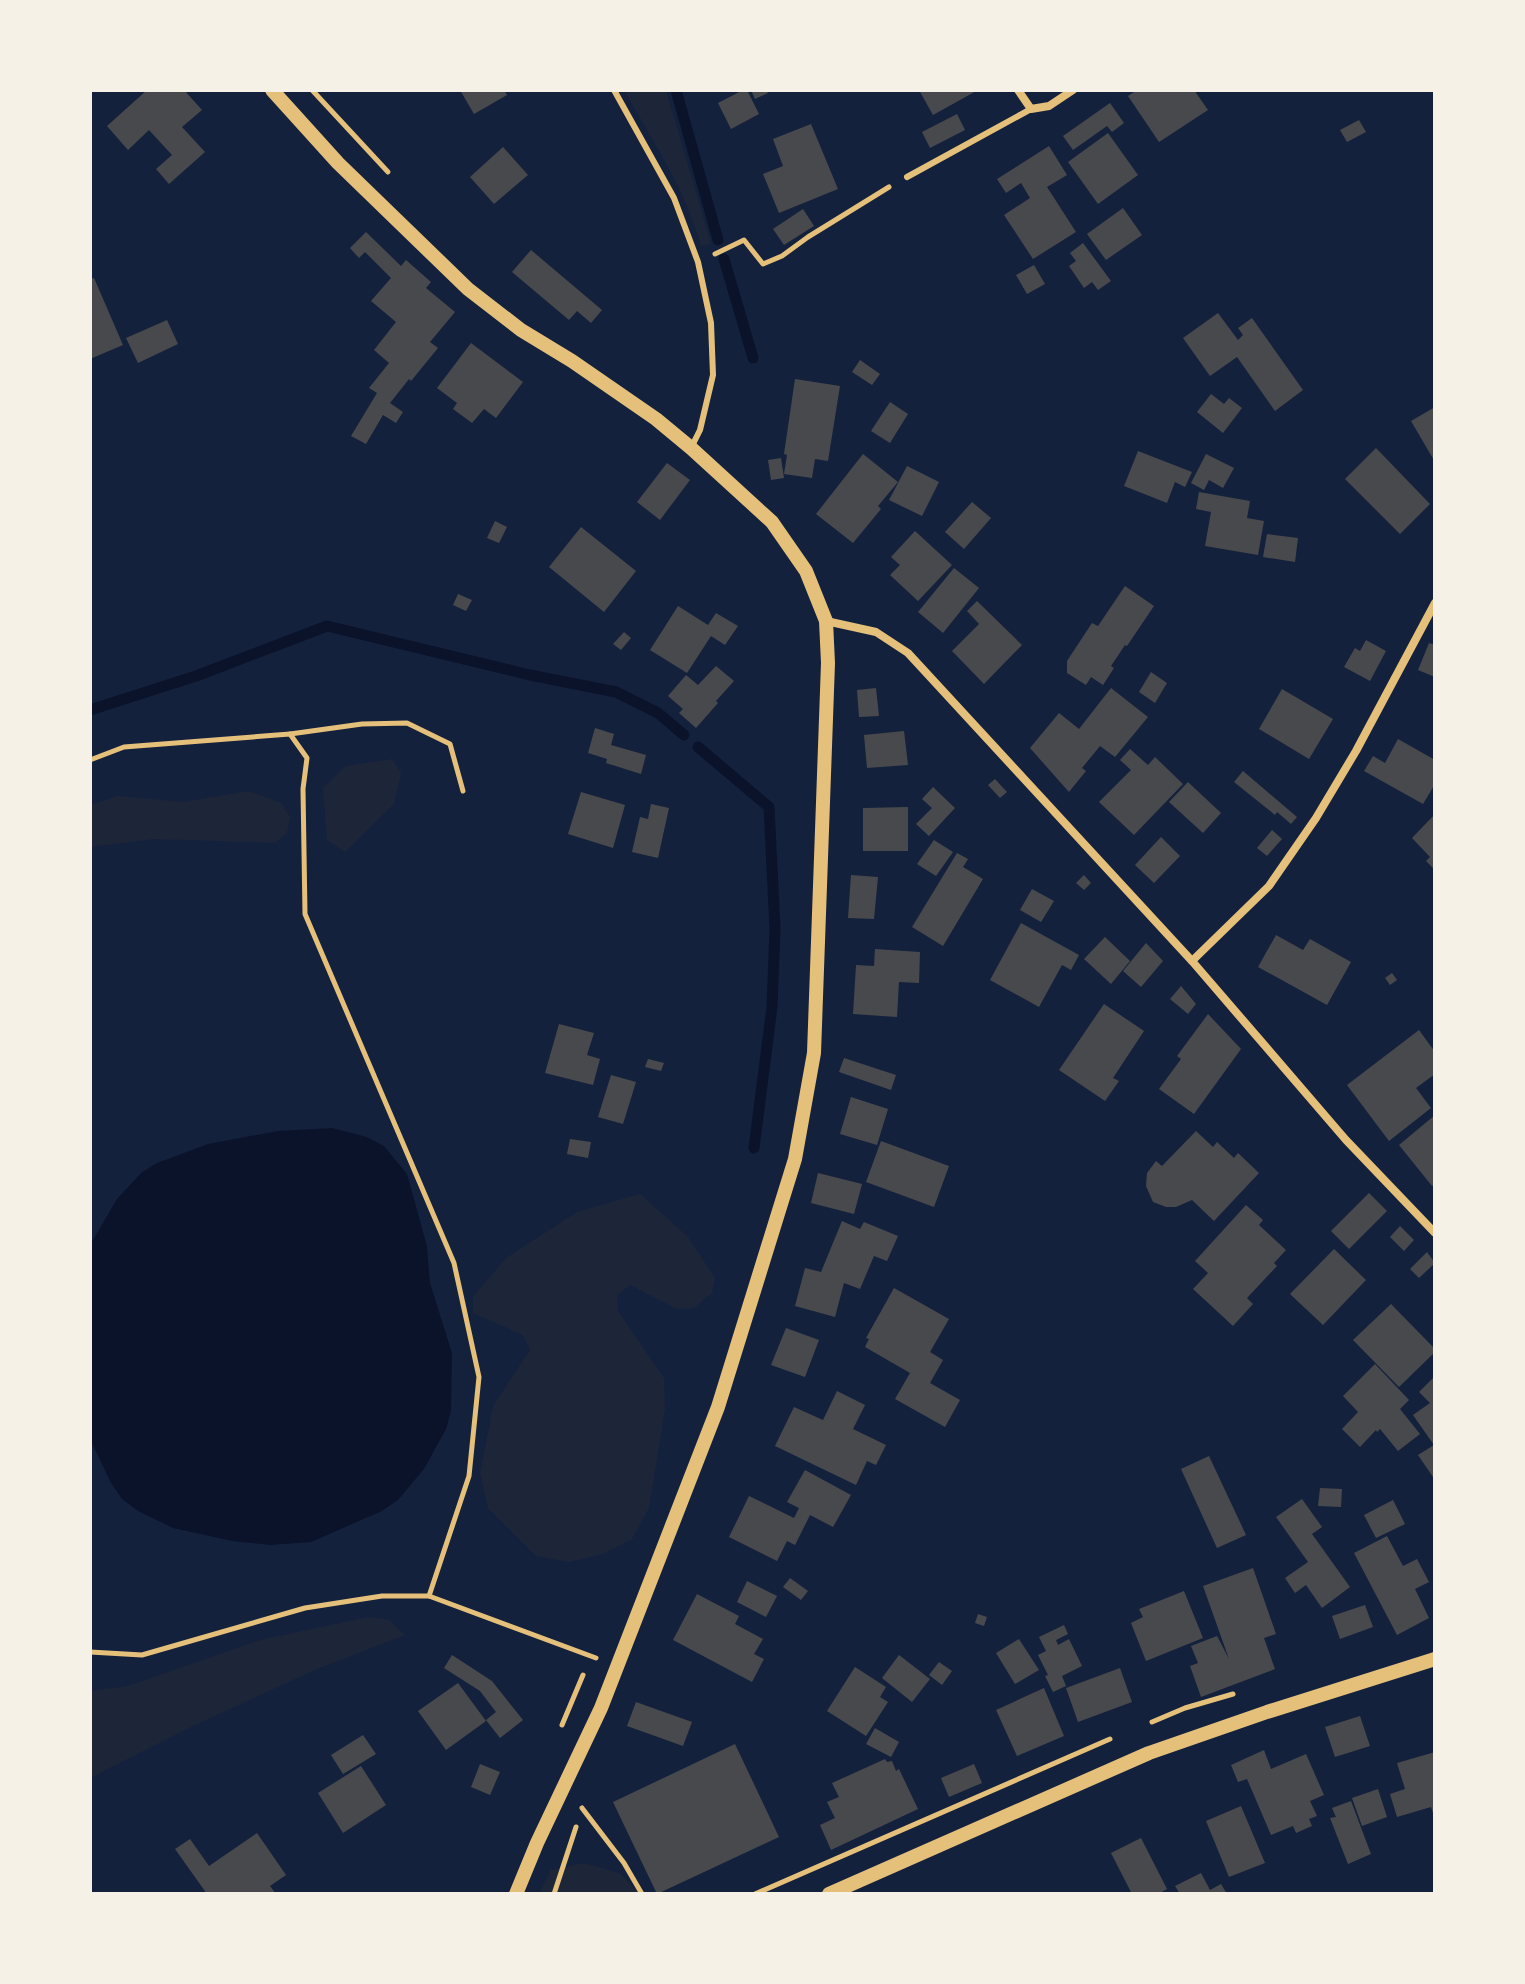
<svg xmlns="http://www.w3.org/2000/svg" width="1525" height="1984" font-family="Barlow,sans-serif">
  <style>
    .green { fill: #1d2539 }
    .water { fill: #0b132b }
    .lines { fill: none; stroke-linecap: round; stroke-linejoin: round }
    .stream { stroke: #0b132b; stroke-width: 11 }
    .building { fill: #48494c }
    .path { stroke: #e5c07b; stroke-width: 5 }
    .service { stroke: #e5c07b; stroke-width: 6 }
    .minor { stroke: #e5c07b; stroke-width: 8 }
    .tertiary { stroke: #e5c07b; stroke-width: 14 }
  </style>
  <rect width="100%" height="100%" fill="#14213d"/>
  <g class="green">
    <path d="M 624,90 L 666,90 L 711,244 L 701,246 C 686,190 652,140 624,90 Z"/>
    <path d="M 392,759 L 401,773 L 394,804 L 345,852 L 327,840 L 323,788 L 346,766 Z"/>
    <path d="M 249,791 L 281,803 L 290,817 L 287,833 L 275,843 L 154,839 L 90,847 L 90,805 L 118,796 L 184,802 Z"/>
    <path d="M 640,1194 L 688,1237 L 715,1278 L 712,1293 L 694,1308 L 677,1309 L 630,1285 L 617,1295 L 618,1311 L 664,1378 L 665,1409 L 649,1508 L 632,1539 L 603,1554 L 569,1562 L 536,1556 L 488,1508 L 480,1473 L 493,1406 L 530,1350 L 523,1335 L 473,1313 L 473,1297 L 506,1258 L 577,1212 Z"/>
    <path d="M 368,1617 L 389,1620 L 405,1635 L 317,1669 L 195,1725 L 90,1778 L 90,1691 L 128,1686 L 260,1640 Z"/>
    <path d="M 585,1863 L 619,1873 L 641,1894 L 539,1894 L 551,1870 Z"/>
  </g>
  <path class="water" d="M 332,1128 L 367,1137 L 384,1146 L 407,1174 L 427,1246 L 430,1283 L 452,1353 L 451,1411 L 446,1429 L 424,1469 L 398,1500 L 382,1511 L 311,1542 L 270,1545 L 232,1541 L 173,1528 L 138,1511 L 122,1499 L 111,1483 L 90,1439 L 90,1245 L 117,1199 L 141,1173 L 157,1163 L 208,1144 L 278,1131 Z"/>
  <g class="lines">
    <g class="stream">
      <path d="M 676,90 L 718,240"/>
      <path d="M 724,259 L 753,358"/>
      <path d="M 90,710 L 196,676 L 327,626 L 530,675 L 616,692 L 658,713 L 684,735"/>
      <path d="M 698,747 L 769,807 L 775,929 L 772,1007 L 754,1148"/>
    </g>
  </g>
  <g class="building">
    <path d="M 147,90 L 184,90 L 202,110 L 182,127 L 205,152 L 169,184 L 156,169 L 172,155 L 149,130 L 128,150 L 107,126 Z"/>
    <path d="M 460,90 L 504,90 L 507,95 L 474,114 Z"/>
    <path d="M 743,90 L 747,90 L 759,114 L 731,129 L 718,103 Z"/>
    <path d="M 751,90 L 766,90 L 768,93 L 755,99 Z"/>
    <path d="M 919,90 L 978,90 L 933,115 Z"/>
    <path d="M 1137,90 L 1194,90 L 1208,110 L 1159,142 L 1128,96 Z"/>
    <path d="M 1110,103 L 1124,123 L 1112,132 L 1107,126 L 1073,150 L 1063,136 Z"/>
    <path d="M 957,114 L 965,130 L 930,148 L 922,132 Z"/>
    <path d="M 1359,120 L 1366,132 L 1347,142 L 1340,130 Z"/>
    <path d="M 811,124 L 838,189 L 779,213 L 763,174 L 783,166 L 773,139 Z"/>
    <path d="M 1108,133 L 1138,175 L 1098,204 L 1068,162 Z"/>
    <path d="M 1049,146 L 1067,175 L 1047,187 L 1076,232 L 1033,259 L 1004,215 L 1030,198 L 1021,183 L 1006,193 L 997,179 Z"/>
    <path d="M 503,147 L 528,175 L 494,204 L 470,177 Z"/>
    <path d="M 1123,208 L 1142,235 L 1106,260 L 1087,234 Z"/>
    <path d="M 803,209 L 814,226 L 784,245 L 773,229 Z"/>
    <path d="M 366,232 L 401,266 L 406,260 L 431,282 L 426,288 L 455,312 L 430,342 L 438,348 L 411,381 L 409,379 L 390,403 L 403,412 L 396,423 L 383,415 L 366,444 L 351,436 L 377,393 L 369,388 L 389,363 L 374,350 L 396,322 L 371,301 L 391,278 L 365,252 L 359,258 L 350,248 Z"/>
    <path d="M 1083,243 L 1111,281 L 1098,290 L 1092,282 L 1084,288 L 1069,266 L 1076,261 L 1070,253 Z"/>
    <path d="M 531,250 L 602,310 L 591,323 L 577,311 L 569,320 L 512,272 Z"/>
    <path d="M 1034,265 L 1045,284 L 1027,294 L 1016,275 Z"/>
    <path d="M 94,278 L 123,345 L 90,359 L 90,279 Z"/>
    <path d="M 1218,313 L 1238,340 L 1243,335 L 1238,328 L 1252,318 L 1303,390 L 1275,411 L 1237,357 L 1210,376 L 1183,338 Z"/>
    <path d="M 167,320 L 178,344 L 138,363 L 126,338 Z"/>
    <path d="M 471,343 L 523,382 L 496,418 L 484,409 L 472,423 L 453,409 L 457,403 L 437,388 Z"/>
    <path d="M 860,360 L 880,374 L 872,385 L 852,372 Z"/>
    <path d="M 795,379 L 840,386 L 828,461 L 815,459 L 812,478 L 784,474 L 787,455 L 784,454 Z"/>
    <path d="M 1211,394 L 1224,404 L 1229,398 L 1242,408 L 1223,433 L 1197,412 Z"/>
    <path d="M 890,402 L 908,414 L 890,443 L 871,431 Z"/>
    <path d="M 1435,407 L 1435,462 L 1411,421 Z"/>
    <path d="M 1376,448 L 1430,504 L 1400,534 L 1345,479 Z"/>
    <path d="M 1138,451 L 1192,472 L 1185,487 L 1175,482 L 1167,503 L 1124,486 Z"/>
    <path d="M 863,454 L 898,482 L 878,506 L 881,509 L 853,543 L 816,514 Z"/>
    <path d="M 1206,454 L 1234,468 L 1223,488 L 1209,480 L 1204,490 L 1191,483 Z"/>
    <path d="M 781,458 L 784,478 L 771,480 L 768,460 Z"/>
    <path d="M 667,463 L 690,480 L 660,520 L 637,502 Z"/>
    <path d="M 907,466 L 939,482 L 922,516 L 889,500 Z"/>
    <path d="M 1199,492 L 1250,501 L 1247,518 L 1264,521 L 1258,555 L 1205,546 L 1211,512 L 1196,509 Z"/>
    <path d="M 972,502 L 991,518 L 964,549 L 945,532 Z"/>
    <path d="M 495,521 L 507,527 L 499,543 L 487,538 Z"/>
    <path d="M 581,527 L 636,571 L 604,612 L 549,567 Z"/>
    <path d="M 915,531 L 952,565 L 918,601 L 890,575 L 900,565 L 891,557 Z"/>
    <path d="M 1267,534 L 1298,538 L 1295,562 L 1263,557 Z"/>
    <path d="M 954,568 L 979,588 L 943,633 L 918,612 Z"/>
    <path d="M 1125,586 L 1154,606 L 1127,646 L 1125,645 L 1111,666 L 1114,668 L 1103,685 L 1091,677 L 1086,685 L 1067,673 L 1067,661 L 1092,623 L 1098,626 Z"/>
    <path d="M 458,594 L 472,600 L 466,611 L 453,605 Z"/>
    <path d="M 977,601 L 1022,645 L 984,684 L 952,651 L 979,624 L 967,611 Z"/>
    <path d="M 678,606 L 708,625 L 716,613 L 738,626 L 725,645 L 711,636 L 687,673 L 650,650 Z"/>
    <path d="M 624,632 L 631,638 L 621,650 L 613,644 Z"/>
    <path d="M 1366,640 L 1386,651 L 1370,681 L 1344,667 L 1355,648 L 1360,651 Z"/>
    <path d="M 1429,643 L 1435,645 L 1435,677 L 1418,670 Z"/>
    <path d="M 716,666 L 734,681 L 716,701 L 718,703 L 696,728 L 679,713 L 683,709 L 668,696 L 686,675 L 698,685 Z"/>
    <path d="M 1151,672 L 1167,683 L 1155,703 L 1139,692 Z"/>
    <path d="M 876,688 L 879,716 L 859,717 L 857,690 Z"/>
    <path d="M 1111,688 L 1148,717 L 1115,757 L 1100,746 L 1082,768 L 1086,771 L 1069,792 L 1030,748 L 1059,713 L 1079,729 Z"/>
    <path d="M 1282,689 L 1333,719 L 1309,759 L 1259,729 Z"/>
    <path d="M 595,728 L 614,734 L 611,745 L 646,755 L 641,774 L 606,763 L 607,759 L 588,753 Z"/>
    <path d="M 904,731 L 908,765 L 867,768 L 864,735 Z"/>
    <path d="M 1398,739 L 1435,760 L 1435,784 L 1423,804 L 1364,771 L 1373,756 L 1385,763 Z"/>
    <path d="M 1130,749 L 1148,765 L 1155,757 L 1183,784 L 1134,835 L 1099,802 L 1131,770 L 1120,760 Z"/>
    <path d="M 1243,771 L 1297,817 L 1291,824 L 1277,812 L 1275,815 L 1234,782 Z"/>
    <path d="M 995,779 L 1007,792 L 1000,798 L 988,785 Z"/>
    <path d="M 1188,782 L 1221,813 L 1203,833 L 1169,802 Z"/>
    <path d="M 933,787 L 955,808 L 929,836 L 916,824 L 932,808 L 922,799 Z"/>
    <path d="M 581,792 L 625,805 L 613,848 L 568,834 Z"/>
    <path d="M 651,804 L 669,808 L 658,858 L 632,852 L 640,817 L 648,819 Z"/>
    <path d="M 908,807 L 908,851 L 863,851 L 863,808 Z"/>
    <path d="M 1435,814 L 1435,870 L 1426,861 L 1430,857 L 1412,838 Z"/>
    <path d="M 1272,830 L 1282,839 L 1267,856 L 1257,848 Z"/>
    <path d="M 1161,837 L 1180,856 L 1154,883 L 1135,865 Z"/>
    <path d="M 934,840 L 953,852 L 936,876 L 917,864 Z"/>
    <path d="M 957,853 L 968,859 L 963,867 L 983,879 L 943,946 L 912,927 Z"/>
    <path d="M 851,875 L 878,877 L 874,919 L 848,918 Z"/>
    <path d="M 1084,875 L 1091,883 L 1084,890 L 1076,883 Z"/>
    <path d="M 1032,889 L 1054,901 L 1041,922 L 1020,910 Z"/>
    <path d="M 1021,923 L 1079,955 L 1071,970 L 1062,965 L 1039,1007 L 990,980 Z"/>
    <path d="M 1276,935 L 1303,950 L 1310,939 L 1351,962 L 1327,1005 L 1258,967 Z"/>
    <path d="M 1105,937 L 1130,961 L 1111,984 L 1084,959 Z"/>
    <path d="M 1146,943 L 1163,961 L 1141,987 L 1123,971 Z"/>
    <path d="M 875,949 L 920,952 L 919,983 L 899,982 L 897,1017 L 853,1014 L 856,965 L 874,966 Z"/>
    <path d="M 1392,973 L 1397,980 L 1390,985 L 1385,978 Z"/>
    <path d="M 1181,986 L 1196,1004 L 1188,1014 L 1170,999 Z"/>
    <path d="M 1104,1004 L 1144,1031 L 1113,1078 L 1119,1081 L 1105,1101 L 1059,1070 Z"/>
    <path d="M 1208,1014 L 1241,1049 L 1194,1114 L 1159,1089 L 1181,1059 L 1177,1056 Z"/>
    <path d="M 559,1024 L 594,1033 L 587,1055 L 600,1059 L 593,1085 L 545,1073 Z"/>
    <path d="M 1419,1030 L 1435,1052 L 1435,1074 L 1416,1088 L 1431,1108 L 1389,1141 L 1347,1085 Z"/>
    <path d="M 844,1058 L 896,1075 L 891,1090 L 839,1072 Z"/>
    <path d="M 648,1059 L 664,1063 L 661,1071 L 645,1067 Z"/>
    <path d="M 611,1075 L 636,1082 L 623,1124 L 598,1117 Z"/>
    <path d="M 851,1097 L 888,1109 L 877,1145 L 840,1134 Z"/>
    <path d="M 1435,1115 L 1435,1184 L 1432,1186 L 1399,1145 Z"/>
    <path d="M 1196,1131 L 1213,1147 L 1217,1142 L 1234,1158 L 1238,1153 L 1259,1173 L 1214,1221 L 1192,1200 L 1176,1207 L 1166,1207 L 1153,1202 L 1146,1186 L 1147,1173 L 1156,1161 L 1162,1166 Z"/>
    <path d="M 570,1139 L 591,1142 L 588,1158 L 567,1154 Z"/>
    <path d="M 881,1141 L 949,1166 L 934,1207 L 866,1182 Z"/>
    <path d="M 818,1173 L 862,1184 L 854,1214 L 811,1203 Z"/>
    <path d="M 1369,1193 L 1387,1211 L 1349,1249 L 1331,1231 Z"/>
    <path d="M 1246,1205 L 1263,1220 L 1259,1225 L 1286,1250 L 1274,1263 L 1277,1266 L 1247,1298 L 1253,1304 L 1233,1326 L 1193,1289 L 1208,1273 L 1195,1261 Z"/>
    <path d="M 842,1221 L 860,1229 L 864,1222 L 898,1236 L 887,1261 L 874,1256 L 860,1289 L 844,1283 L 835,1317 L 795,1306 L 805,1268 L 821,1272 Z"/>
    <path d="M 1400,1226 L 1414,1240 L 1404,1251 L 1390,1237 Z"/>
    <path d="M 1334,1249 L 1366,1280 L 1323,1325 L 1290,1294 Z"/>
    <path d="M 1427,1252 L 1435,1263 L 1419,1278 L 1410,1269 Z"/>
    <path d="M 894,1288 L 949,1319 L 930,1352 L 943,1360 L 930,1383 L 960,1400 L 945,1427 L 895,1399 L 910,1373 L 865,1347 L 869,1339 L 866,1338 Z"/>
    <path d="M 1391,1304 L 1435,1349 L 1435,1352 L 1399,1387 L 1353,1340 Z"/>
    <path d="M 786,1328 L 819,1340 L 805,1377 L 771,1365 Z"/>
    <path d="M 1375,1364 L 1409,1400 L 1400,1409 L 1420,1434 L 1398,1451 L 1380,1429 L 1377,1432 L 1376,1430 L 1360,1447 L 1342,1429 L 1358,1412 L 1343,1396 Z"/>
    <path d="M 1435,1376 L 1435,1480 L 1418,1455 L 1434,1445 L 1413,1415 L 1430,1403 L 1419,1392 Z"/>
    <path d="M 837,1391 L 865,1405 L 853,1429 L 886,1445 L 876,1465 L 867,1461 L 856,1485 L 775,1446 L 794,1407 L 823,1420 Z"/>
    <path d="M 1209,1456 L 1246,1535 L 1217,1548 L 1181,1469 Z"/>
    <path d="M 805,1470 L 851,1495 L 833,1527 L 810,1515 L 795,1545 L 787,1541 L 777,1561 L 729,1537 L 749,1496 L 794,1518 L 799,1508 L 787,1502 Z"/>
    <path d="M 1320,1488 L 1342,1489 L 1341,1507 L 1318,1506 Z"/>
    <path d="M 1302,1499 L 1322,1527 L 1312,1534 L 1350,1587 L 1322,1608 L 1306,1585 L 1295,1593 L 1285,1578 L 1308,1562 L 1276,1517 Z"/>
    <path d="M 1393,1500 L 1405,1524 L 1376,1538 L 1364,1515 Z"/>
    <path d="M 1387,1536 L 1403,1566 L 1417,1559 L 1429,1582 L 1415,1589 L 1429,1618 L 1397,1635 L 1354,1553 Z"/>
    <path d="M 1253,1568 L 1276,1634 L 1264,1638 L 1275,1669 L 1201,1697 L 1190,1666 L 1198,1663 L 1191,1646 L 1217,1636 L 1229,1659 L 1203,1586 Z"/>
    <path d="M 790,1578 L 808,1591 L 801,1600 L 783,1587 Z"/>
    <path d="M 747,1581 L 777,1596 L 766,1617 L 737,1602 Z"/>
    <path d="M 1184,1591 L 1203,1638 L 1146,1661 L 1131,1623 L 1143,1617 L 1139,1609 Z"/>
    <path d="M 697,1594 L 739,1616 L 735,1624 L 763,1639 L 754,1654 L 764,1659 L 752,1682 L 673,1640 Z"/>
    <path d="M 1365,1605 L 1373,1627 L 1340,1639 L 1332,1616 Z"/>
    <path d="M 978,1614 L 987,1617 L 984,1626 L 975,1623 Z"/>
    <path d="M 1064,1625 L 1068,1634 L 1056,1640 L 1058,1645 L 1069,1639 L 1082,1666 L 1062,1676 L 1066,1686 L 1053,1692 L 1045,1676 L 1048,1675 L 1038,1655 L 1046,1651 L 1039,1637 Z"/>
    <path d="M 1019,1639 L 1039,1670 L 1015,1684 L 996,1653 Z"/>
    <path d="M 452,1655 L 492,1681 L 523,1720 L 500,1738 L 486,1720 L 496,1712 L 480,1691 L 444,1668 Z"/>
    <path d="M 899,1655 L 930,1679 L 912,1702 L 882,1678 Z"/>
    <path d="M 939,1662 L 952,1671 L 942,1685 L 929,1675 Z"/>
    <path d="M 855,1667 L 886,1687 L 880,1697 L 888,1702 L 866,1736 L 827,1711 Z"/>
    <path d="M 1120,1668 L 1132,1702 L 1078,1722 L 1066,1688 Z"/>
    <path d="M 458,1683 L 486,1721 L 446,1750 L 418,1711 Z"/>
    <path d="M 1044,1688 L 1064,1736 L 1017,1756 L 996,1710 Z"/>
    <path d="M 636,1702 L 692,1722 L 683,1746 L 627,1726 Z"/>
    <path d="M 1360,1716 L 1370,1746 L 1335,1757 L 1325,1727 Z"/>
    <path d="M 875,1728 L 899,1742 L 891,1757 L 866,1744 Z"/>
    <path d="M 363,1735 L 376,1754 L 343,1774 L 331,1755 Z"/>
    <path d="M 735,1744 L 779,1837 L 657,1894 L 613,1802 Z"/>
    <path d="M 1264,1750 L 1271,1769 L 1306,1754 L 1324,1795 L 1310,1801 L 1317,1816 L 1309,1819 L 1312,1826 L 1296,1833 L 1293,1826 L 1271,1835 L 1247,1779 L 1238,1782 L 1231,1765 Z"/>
    <path d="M 1435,1752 L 1435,1819 L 1431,1807 L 1397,1817 L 1390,1794 L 1405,1789 L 1397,1763 Z"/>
    <path d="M 885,1759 L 887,1762 L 892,1761 L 896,1771 L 899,1769 L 918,1809 L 831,1850 L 820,1825 L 835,1818 L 827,1802 L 839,1797 L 832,1783 Z"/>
    <path d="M 480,1764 L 500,1772 L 490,1795 L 471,1787 Z"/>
    <path d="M 974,1764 L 982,1783 L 949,1797 L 941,1778 Z"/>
    <path d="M 361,1766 L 386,1805 L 343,1833 L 318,1793 Z"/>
    <path d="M 1378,1789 L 1387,1817 L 1362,1826 L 1352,1798 Z"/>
    <path d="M 1351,1801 L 1371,1854 L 1348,1864 L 1330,1818 L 1336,1817 L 1332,1808 Z"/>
    <path d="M 1241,1806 L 1265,1863 L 1229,1877 L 1206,1821 Z"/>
    <path d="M 257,1833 L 286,1875 L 270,1886 L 276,1894 L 207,1894 L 175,1849 L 190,1839 L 209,1866 Z"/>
    <path d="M 1141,1838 L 1167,1889 L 1158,1894 L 1132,1894 L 1111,1853 Z"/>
    <path d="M 1201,1873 L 1210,1890 L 1221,1884 L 1227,1894 L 1180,1894 L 1175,1886 Z"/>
  </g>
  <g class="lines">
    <g class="path">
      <path d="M 312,90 L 388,172"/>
      <path d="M 715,254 L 744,240 L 763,264 L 782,256 L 808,237 L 889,187"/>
      <path d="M 290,734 L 362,724 L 407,723 L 450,744 L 463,791"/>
      <path d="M 90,760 L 124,747 L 290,734 L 307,758 L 303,789 L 305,914 L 454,1263 L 479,1377 L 469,1476 L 429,1596"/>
      <path d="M 90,1652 L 142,1655 L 305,1608 L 382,1596 L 429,1596 L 596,1658"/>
      <path d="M 1152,1722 L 1185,1708 L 1233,1694"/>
      <path d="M 562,1725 L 583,1675"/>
      <path d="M 582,1808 L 624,1863 L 642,1894"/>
      <path d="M 554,1894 L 576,1827"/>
      <path d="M 755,1894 L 1110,1739"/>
    </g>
    <g class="service">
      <path d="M 614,90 L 674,198 L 698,262 L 711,323 L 713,375 L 700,430 L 691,448"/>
      <path d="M 907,177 L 1031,109"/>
    </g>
    <g class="minor">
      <path d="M 1018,90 L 1031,109 L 1049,106 L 1073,90"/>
      <path d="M 826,621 L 876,632 L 908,653 L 1192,961 L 1346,1140 L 1435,1233"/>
      <path d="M 1192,961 L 1269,886 L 1316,818 L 1356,751 L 1435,603"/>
    </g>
    <g class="tertiary">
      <path d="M 272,90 L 338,163 L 468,289 L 521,330 L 572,361 L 656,419 L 691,448 L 772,522 L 806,571 L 826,621 L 828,663 L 814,1053 L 795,1159 L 718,1407 L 601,1708 L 537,1843 L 516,1894"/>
      <path d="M 829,1894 L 1149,1753 L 1267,1712 L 1435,1659"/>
    </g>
  </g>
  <rect width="1525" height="1984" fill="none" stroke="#f6f1e7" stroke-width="184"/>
</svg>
